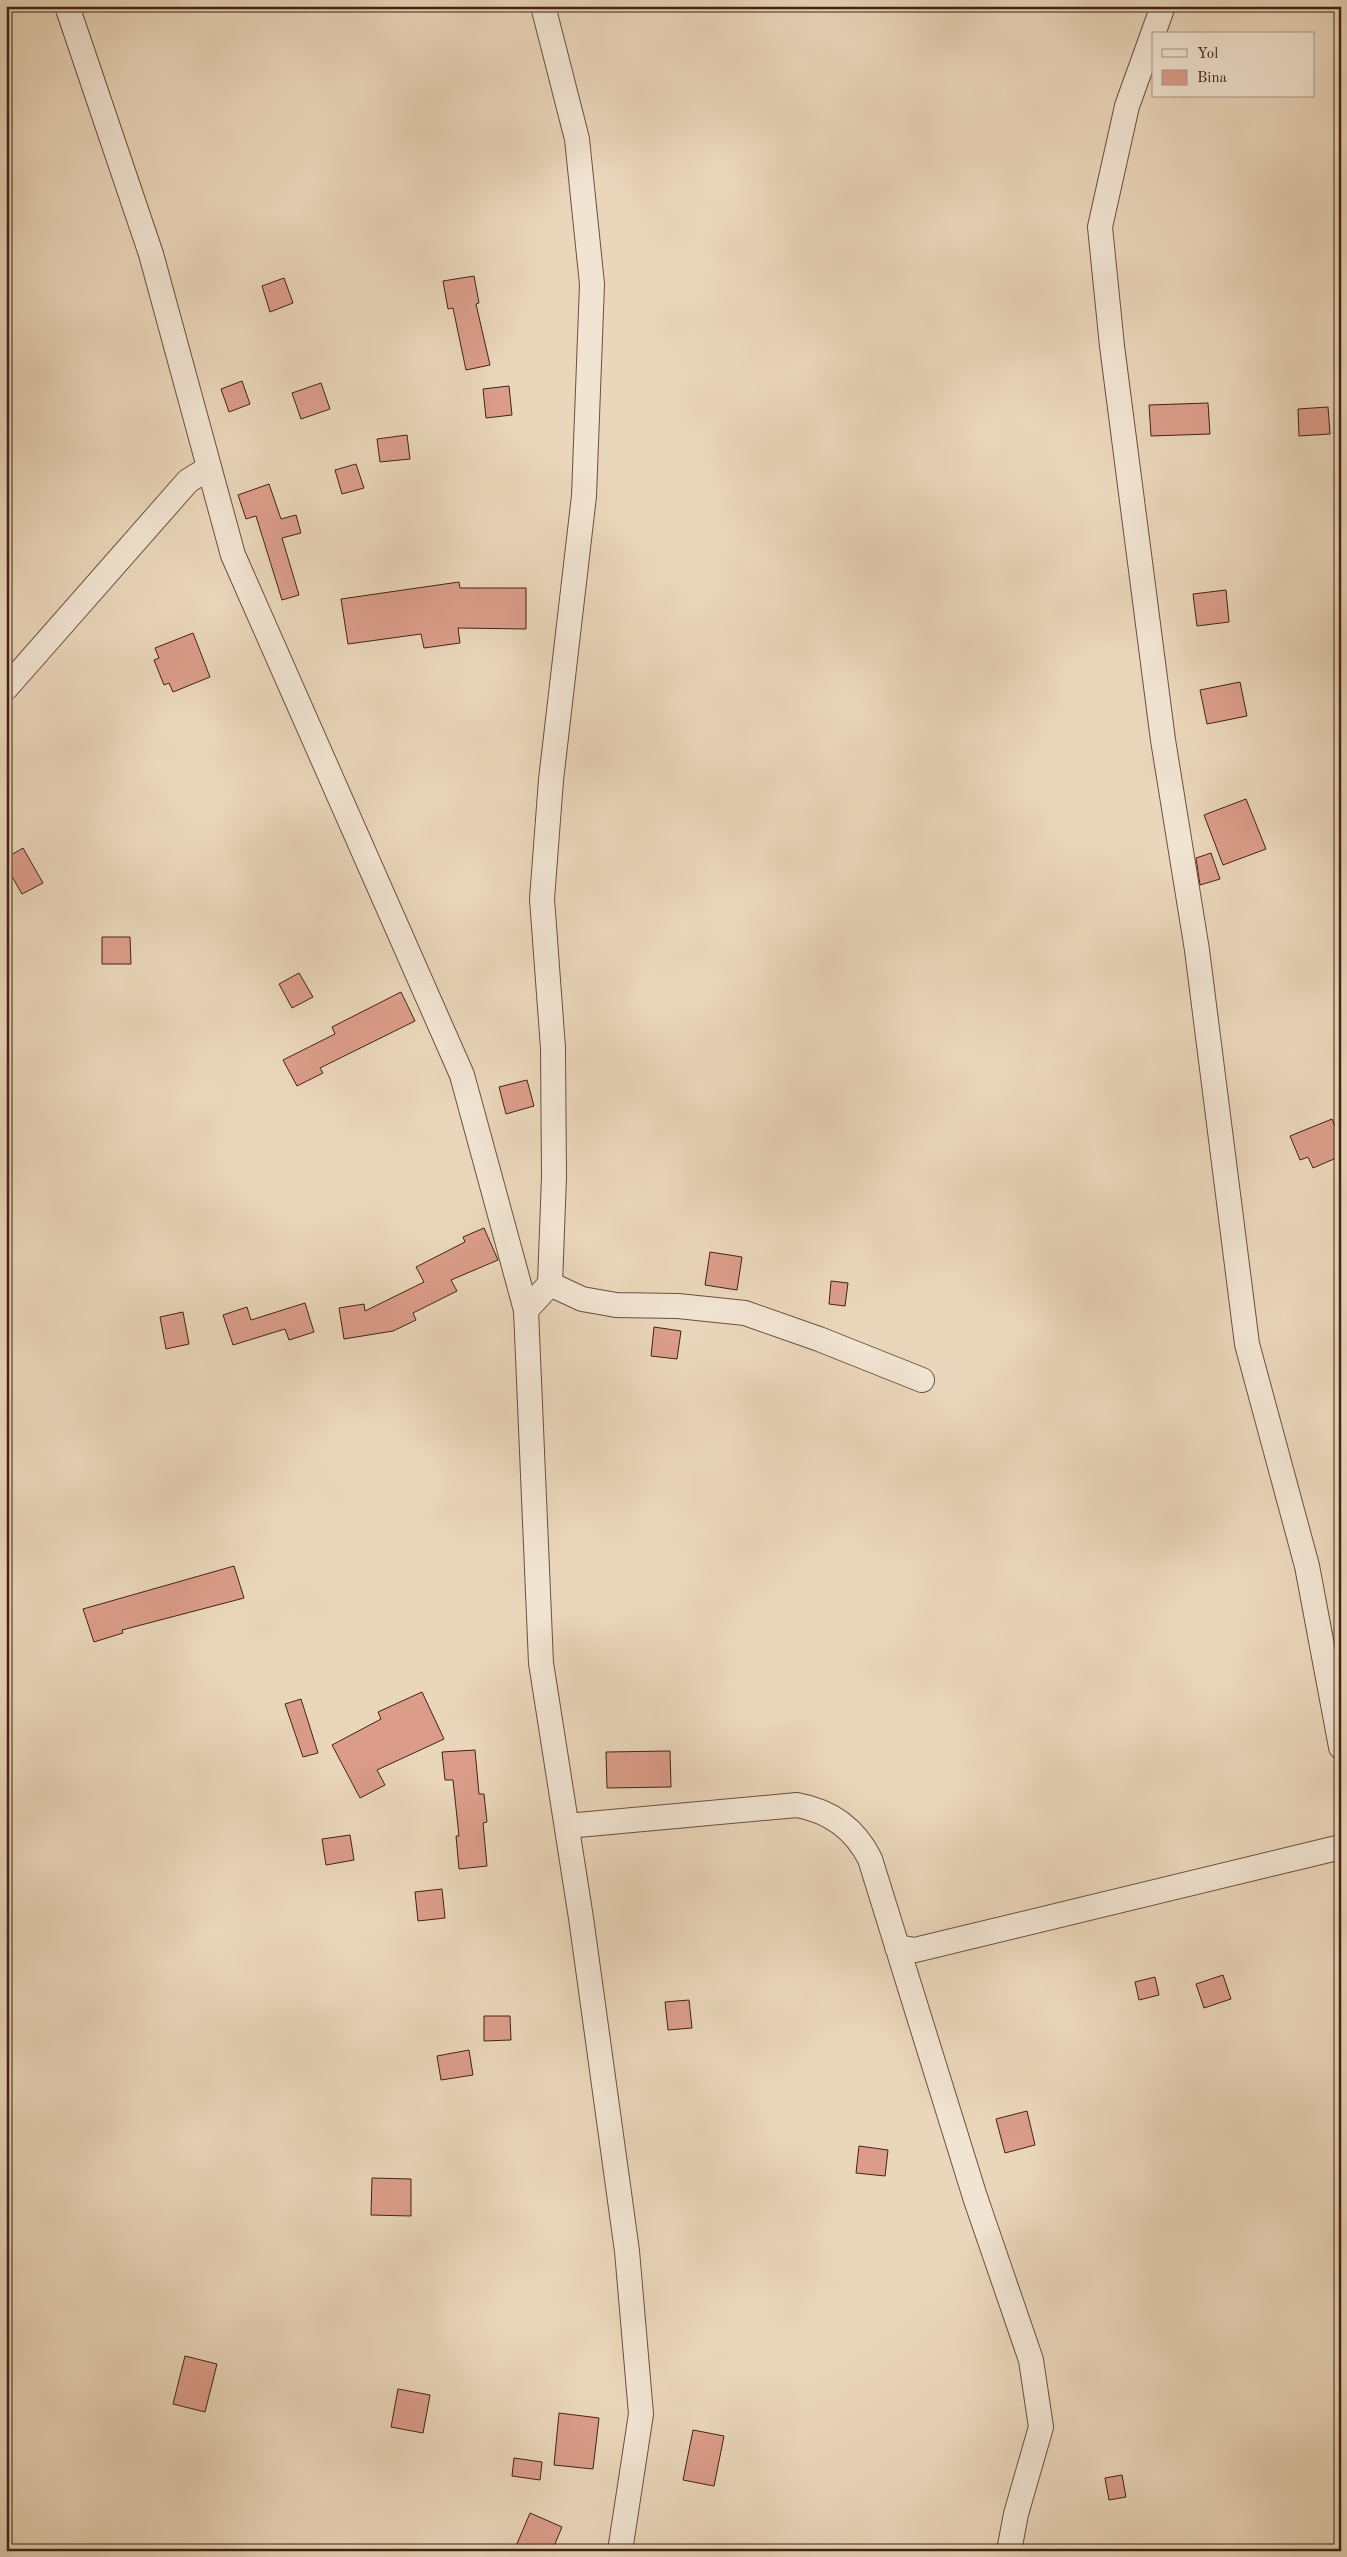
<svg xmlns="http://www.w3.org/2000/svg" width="1347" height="2557" font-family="'Old Standard TT',serif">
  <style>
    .building { fill: #db9d8a; stroke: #422214 }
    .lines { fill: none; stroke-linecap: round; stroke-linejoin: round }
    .minor-casing { stroke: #6c4f3e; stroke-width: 26 }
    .minor { stroke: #f1e4d2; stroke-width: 24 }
  </style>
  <rect width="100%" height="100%" fill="#ead6ba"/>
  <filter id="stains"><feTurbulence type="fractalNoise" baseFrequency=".004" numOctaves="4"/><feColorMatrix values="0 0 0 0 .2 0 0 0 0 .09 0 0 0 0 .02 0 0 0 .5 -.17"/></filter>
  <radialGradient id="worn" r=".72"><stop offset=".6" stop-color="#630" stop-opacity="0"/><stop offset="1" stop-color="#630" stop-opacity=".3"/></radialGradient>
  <g class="building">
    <path d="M 474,276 L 479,303 L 476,304 L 490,365 L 466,370 L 453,308 L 448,309 L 443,281 Z"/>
    <path d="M 284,278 L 293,303 L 270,312 L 262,286 Z"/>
    <path d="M 242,381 L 250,404 L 229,412 L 221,389 Z"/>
    <path d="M 321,383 L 330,409 L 301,419 L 292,393 Z"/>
    <path d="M 509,386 L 512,415 L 486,418 L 483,389 Z"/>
    <path d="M 1208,403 L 1210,434 L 1151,436 L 1149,405 Z"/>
    <path d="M 1328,407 L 1330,434 L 1299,436 L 1298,409 Z"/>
    <path d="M 407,435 L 410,459 L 380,462 L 377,439 Z"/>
    <path d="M 356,464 L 364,488 L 342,494 L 335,470 Z"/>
    <path d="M 269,484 L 281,519 L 296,515 L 301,533 L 282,538 L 299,595 L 282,600 L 256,516 L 246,519 L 238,495 Z"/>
    <path d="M 459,582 L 460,588 L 526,588 L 526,629 L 458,628 L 460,643 L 424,648 L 421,634 L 348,644 L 341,599 Z"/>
    <path d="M 1226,590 L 1229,622 L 1197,626 L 1193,594 Z"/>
    <path d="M 193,633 L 210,677 L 173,692 L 169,683 L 164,685 L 154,660 L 159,658 L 155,648 Z"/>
    <path d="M 1240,682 L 1247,716 L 1207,724 L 1200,690 Z"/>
    <path d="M 1246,799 L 1266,849 L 1223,865 L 1204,815 Z"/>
    <path d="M 23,848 L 43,883 L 22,894 L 6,866 L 6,858 Z"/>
    <path d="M 1211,853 L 1220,879 L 1200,885 L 1196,858 Z"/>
    <path d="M 102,937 L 130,937 L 131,964 L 102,964 Z"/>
    <path d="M 299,973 L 313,997 L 292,1008 L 279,984 Z"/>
    <path d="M 401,992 L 415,1021 L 320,1068 L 323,1073 L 297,1086 L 283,1060 L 335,1034 L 332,1027 Z"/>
    <path d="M 527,1080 L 534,1106 L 506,1114 L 499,1087 Z"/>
    <path d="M 1332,1119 L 1341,1140 L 1341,1156 L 1313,1168 L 1308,1157 L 1300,1160 L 1290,1136 Z"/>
    <path d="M 484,1228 L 498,1260 L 451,1280 L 457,1291 L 413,1313 L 416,1320 L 393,1331 L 344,1339 L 339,1308 L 364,1304 L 365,1311 L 424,1282 L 416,1267 L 465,1242 L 463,1237 Z"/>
    <path d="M 710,1252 L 742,1257 L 737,1290 L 705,1285 Z"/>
    <path d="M 831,1281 L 848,1283 L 845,1306 L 829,1304 Z"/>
    <path d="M 305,1303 L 314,1332 L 289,1340 L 285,1329 L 233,1345 L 223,1315 L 247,1307 L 251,1320 Z"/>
    <path d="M 183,1312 L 189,1344 L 166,1349 L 160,1317 Z"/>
    <path d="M 654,1327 L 681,1331 L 677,1359 L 651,1356 Z"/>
    <path d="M 234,1566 L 244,1598 L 122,1630 L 123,1633 L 94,1642 L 83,1609 Z"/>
    <path d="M 422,1692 L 444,1739 L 377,1770 L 385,1785 L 360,1798 L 332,1745 L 381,1719 L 378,1712 Z"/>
    <path d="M 301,1699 L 318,1753 L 303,1757 L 285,1704 Z"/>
    <path d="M 475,1750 L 479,1794 L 484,1794 L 487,1822 L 483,1823 L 487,1866 L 459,1869 L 456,1836 L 459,1836 L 453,1780 L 445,1780 L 442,1752 Z"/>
    <path d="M 670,1751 L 671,1787 L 607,1788 L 606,1752 Z"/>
    <path d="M 350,1835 L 354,1860 L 326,1865 L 322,1839 Z"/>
    <path d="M 442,1889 L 445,1918 L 418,1921 L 415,1892 Z"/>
    <path d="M 1223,1975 L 1231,1999 L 1204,2008 L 1196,1984 Z"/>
    <path d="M 1155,1977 L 1159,1995 L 1139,2000 L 1135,1982 Z"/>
    <path d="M 689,2000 L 692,2028 L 668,2030 L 665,2002 Z"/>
    <path d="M 484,2016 L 510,2016 L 511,2040 L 484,2041 Z"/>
    <path d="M 469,2050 L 473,2075 L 441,2080 L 437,2056 Z"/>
    <path d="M 1027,2111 L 1035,2145 L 1005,2153 L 996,2119 Z"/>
    <path d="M 859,2146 L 888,2150 L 885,2176 L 856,2173 Z"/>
    <path d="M 372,2178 L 411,2179 L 411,2216 L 371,2215 Z"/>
    <path d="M 185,2356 L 217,2364 L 205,2412 L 173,2404 Z"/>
    <path d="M 398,2389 L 430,2395 L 423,2433 L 391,2427 Z"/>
    <path d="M 559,2413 L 599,2418 L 593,2469 L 554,2465 Z"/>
    <path d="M 693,2430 L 724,2436 L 714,2486 L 683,2480 Z"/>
    <path d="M 514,2458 L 542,2462 L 540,2480 L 512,2476 Z"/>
    <path d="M 1122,2475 L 1126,2497 L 1109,2500 L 1105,2478 Z"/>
    <path d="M 530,2513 L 562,2527 L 552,2551 L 514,2551 Z"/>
  </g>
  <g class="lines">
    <g class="minor-casing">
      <g id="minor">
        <path d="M 67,6 L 151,254 L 233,555 L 462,1075 L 526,1310 L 541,1663 L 581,1918 L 627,2251 L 641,2414 L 620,2551"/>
        <path d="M 1163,6 L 1127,106 L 1100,227 L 1112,346 L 1163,740 L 1197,950 L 1247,1344 L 1307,1566 L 1341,1747"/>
        <path d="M 6,688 L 188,481 L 209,468"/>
        <path d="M 550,1284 L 582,1299 L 616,1305 L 678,1306 L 745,1313 L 819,1339 L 922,1380"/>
        <path d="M 526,1310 L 550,1284 L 554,1177 L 553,1048 L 542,899 L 551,780 L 584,496 L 592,284 L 577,139 L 543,6"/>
        <path d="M 567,1826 L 797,1805 C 830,1811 855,1829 870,1859 L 975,2197 L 1031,2360 L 1041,2427 L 1016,2514 L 1009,2551"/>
        <path d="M 897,1947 L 915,1950 L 1341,1847"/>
      </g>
    </g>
    <use href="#minor" class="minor"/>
  </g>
  <rect width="1347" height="2557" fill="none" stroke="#ead6ba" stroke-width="25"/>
  <rect x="8" y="8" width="1332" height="2542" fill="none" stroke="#422214" stroke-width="2.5"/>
  <rect x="12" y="12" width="1322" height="2532" fill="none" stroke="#422214"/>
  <rect x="1152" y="32" width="162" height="65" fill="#f1e4d2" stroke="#ab9686"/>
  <rect x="1162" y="49" width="25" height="8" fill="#f1e4d2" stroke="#ab9686"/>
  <text x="1197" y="58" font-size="15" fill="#422214">Yol</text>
  <rect x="1162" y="70" width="25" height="15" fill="#db9d8a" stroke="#ab9686"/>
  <text x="1197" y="82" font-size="15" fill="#422214">Bina</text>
  <rect width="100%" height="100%" filter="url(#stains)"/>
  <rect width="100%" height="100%" fill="url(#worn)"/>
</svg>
